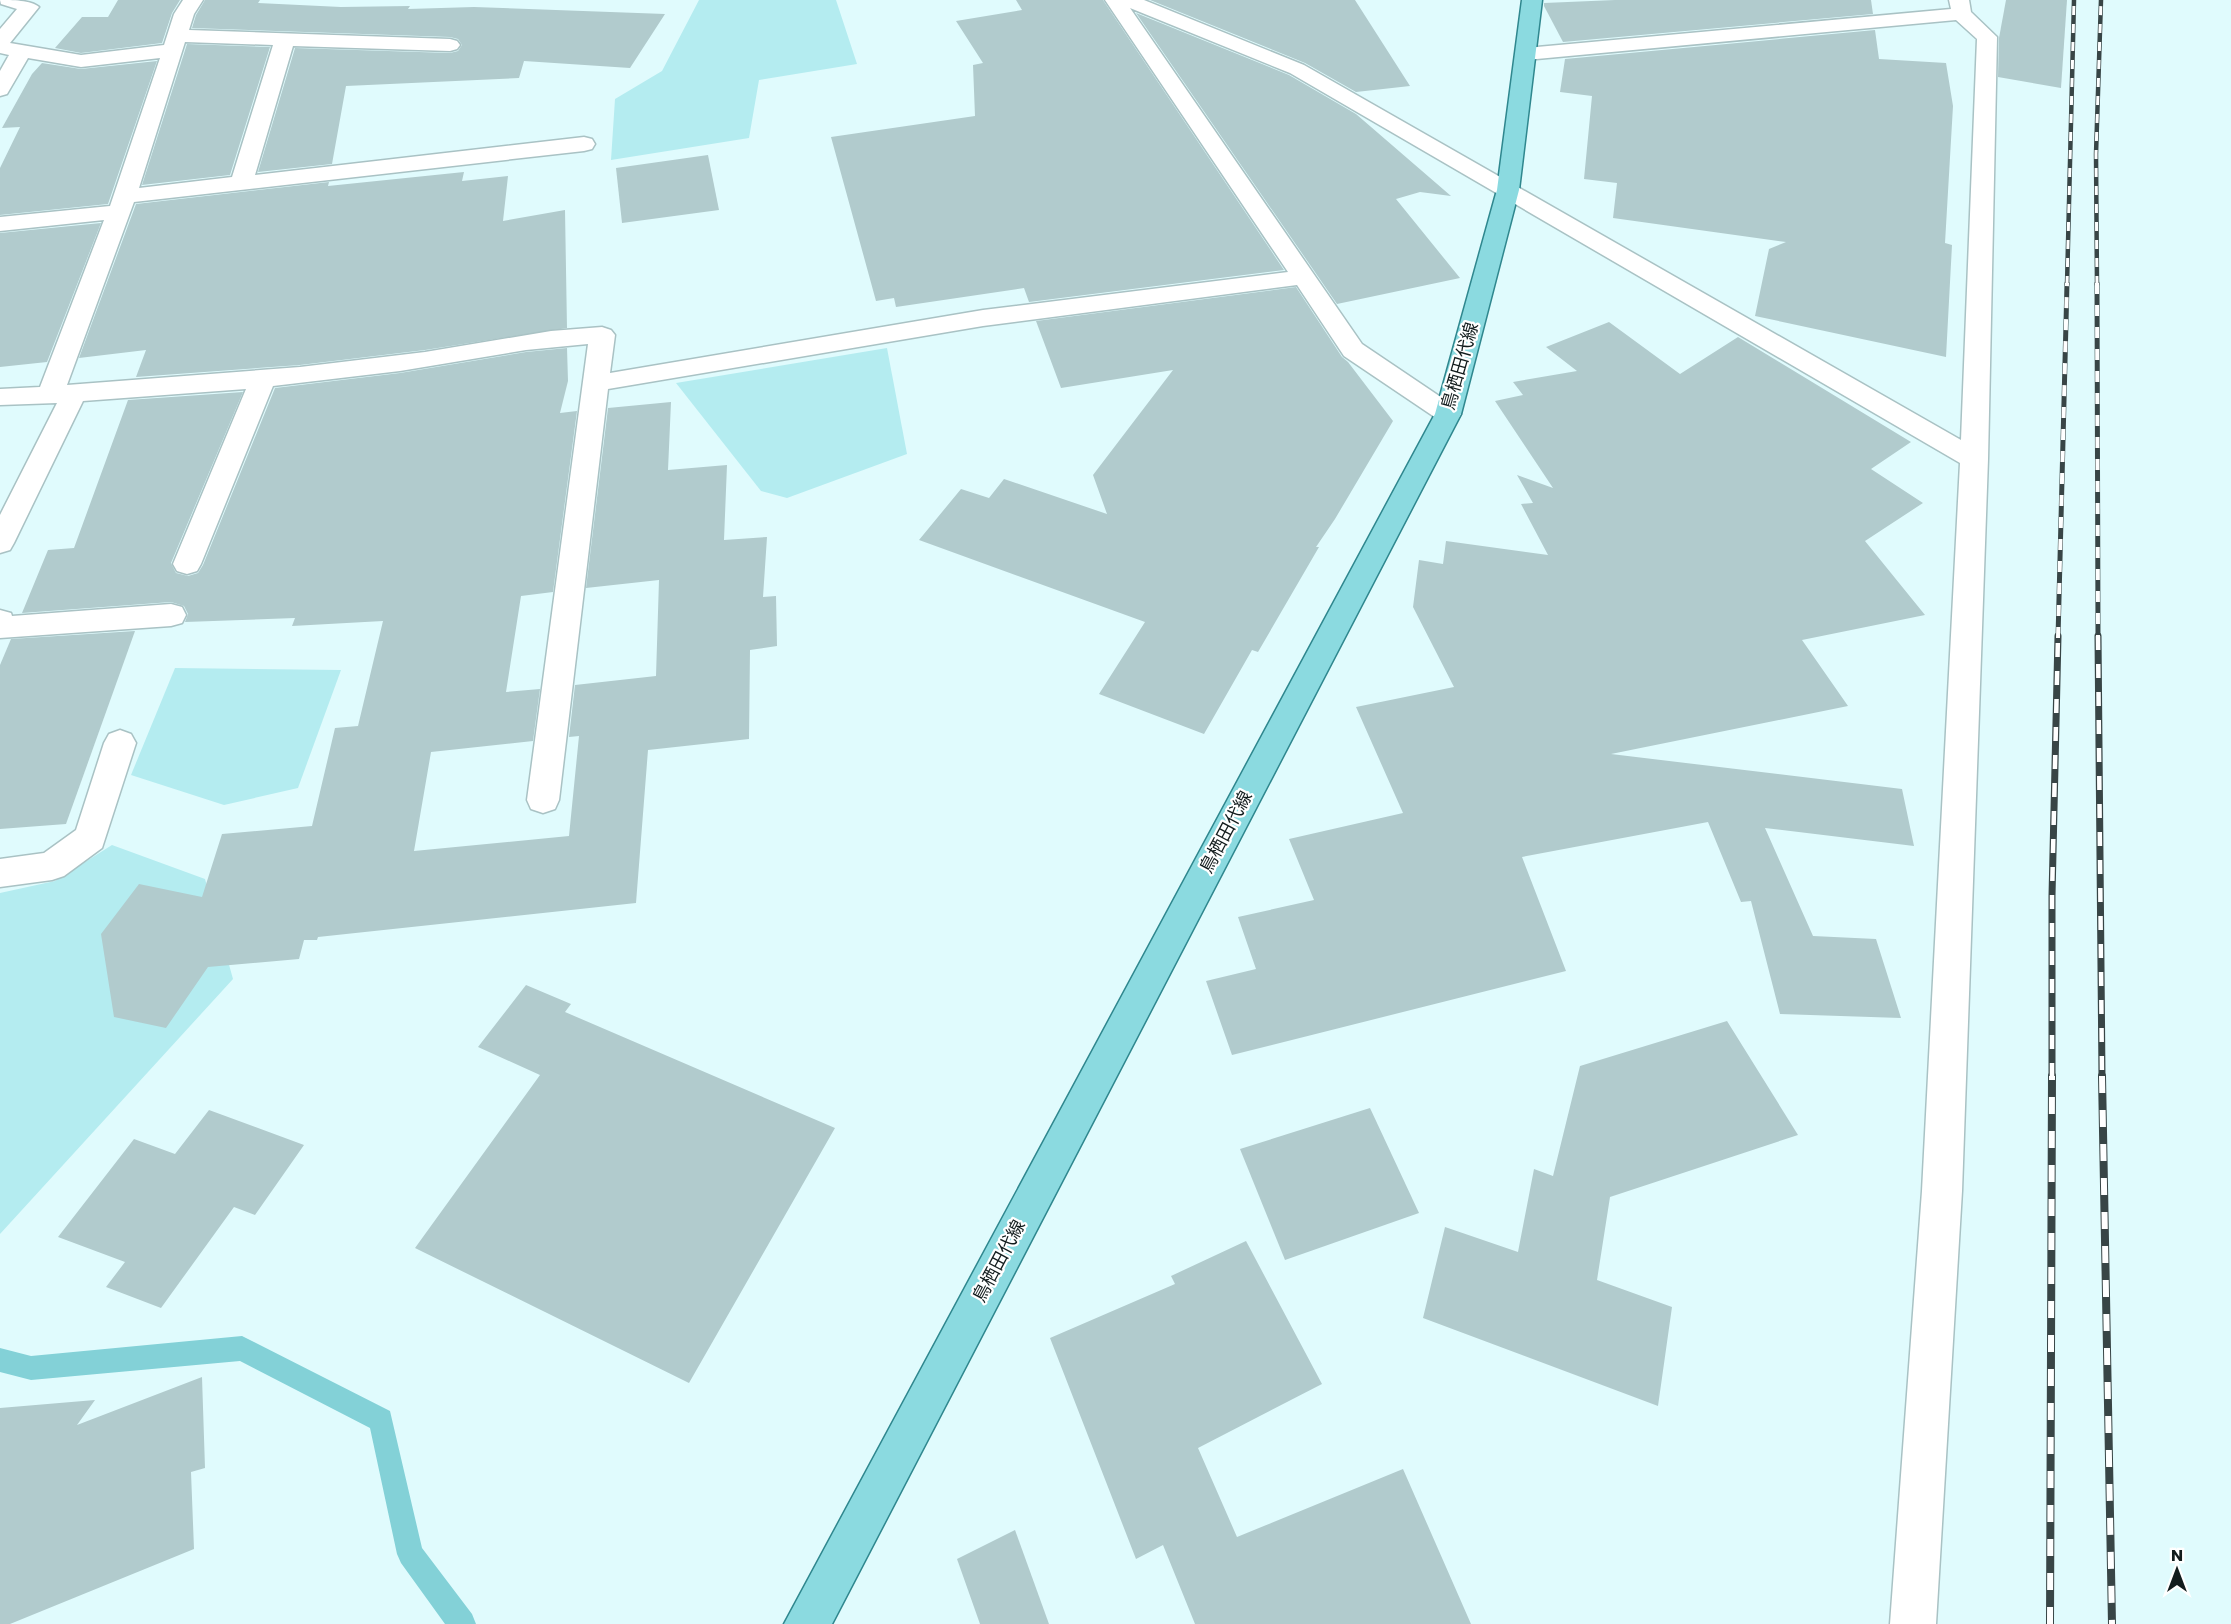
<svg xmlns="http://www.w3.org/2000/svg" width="2231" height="1624" font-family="Poppins,'Noto Sans JP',sans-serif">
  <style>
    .green { fill: #b4ecf0 }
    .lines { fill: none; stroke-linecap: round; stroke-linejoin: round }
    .stream { fill: #83d1d7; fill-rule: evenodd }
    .building { fill: #b1cbcd }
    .minor-casing { stroke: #a9c2c4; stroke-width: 3 }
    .major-casing { stroke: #2f878e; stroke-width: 3 }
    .minor { fill: #fff; fill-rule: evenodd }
    .major { fill: #8bdae0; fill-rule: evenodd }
    .rail-far3-casing { stroke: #384546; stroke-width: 4.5 }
    .rail-far2-casing { stroke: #384546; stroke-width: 5 }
    .rail-far1-casing { stroke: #384546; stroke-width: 7 }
    .rail-casing { stroke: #384546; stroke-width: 8 }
    .rail-far3 { stroke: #fff; stroke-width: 3; stroke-dasharray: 9; stroke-linecap: butt }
    .rail-far2 { stroke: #fff; stroke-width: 4; stroke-dasharray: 11; stroke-linecap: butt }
    .rail-far1 { stroke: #fff; stroke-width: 4.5; stroke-dasharray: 14; stroke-linecap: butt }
    .rail { stroke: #fff; stroke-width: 6; stroke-dasharray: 17; stroke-linecap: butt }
    .labels { text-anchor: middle; stroke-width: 4.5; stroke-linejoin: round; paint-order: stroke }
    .street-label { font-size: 18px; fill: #121c1d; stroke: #fff }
  </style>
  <rect width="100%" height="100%" fill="#e0fbfd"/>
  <g class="green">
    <path d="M 699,0 L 836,0 L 857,64 L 759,80 L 749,138 L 611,160 L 615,99 L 662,71 Z"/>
    <path d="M 887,348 L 907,454 L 787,498 L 761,491 L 676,383 Z"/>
    <path d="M 175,668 L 341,670 L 298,788 L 224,805 L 131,775 Z"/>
    <path d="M 112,845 L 205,879 L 233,979 L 0,1234 L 0,893 L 55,881 Z"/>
  </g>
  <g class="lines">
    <path class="stream" d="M 242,1336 L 390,1411 L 422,1548 L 472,1614 L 476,1624 L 445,1624 L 401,1563 L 397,1554 L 370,1428 L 240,1361 L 31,1380 L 0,1372 L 0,1348 L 31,1356 Z"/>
  </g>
  <g class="building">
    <path d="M 118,0 L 180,0 L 172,13 L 162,43 L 81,53 L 55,48 L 82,17 L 108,17 Z"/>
    <path d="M 205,0 L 260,0 L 258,3 L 341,7 L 410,6 L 408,9 L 474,7 L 665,14 L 630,68 L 524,61 L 519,78 L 346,86 L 332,164 L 258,172 L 295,48 L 450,53 L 458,51 L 462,45 L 458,39 L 450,37 L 192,28 L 196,15 Z"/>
    <path d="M 1016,0 L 1103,0 L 1284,270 L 1029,302 L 1024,288 L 896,307 L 894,298 L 876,301 L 831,137 L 975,116 L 973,65 L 983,63 L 956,21 L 1022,10 Z"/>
    <path d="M 1150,0 L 1355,0 L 1410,86 L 1356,92 L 1305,63 Z"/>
    <path d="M 1615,0 L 1871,0 L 1873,14 L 1563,42 L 1544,6 L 1544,3 Z"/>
    <path d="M 2006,0 L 2067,0 L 2061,88 L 1998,77 L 1999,38 Z"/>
    <path d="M 1136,13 L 1289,75 L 1356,114 L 1451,196 L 1420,192 L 1396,199 L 1460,278 L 1337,304 Z"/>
    <path d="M 1875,30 L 1879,59 L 1946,63 L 1953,106 L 1945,243 L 1952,245 L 1946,357 L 1755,316 L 1769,249 L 1786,242 L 1613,218 L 1617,183 L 1584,179 L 1592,96 L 1560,92 L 1565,59 Z"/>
    <path d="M 187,44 L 270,47 L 230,175 L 142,185 Z"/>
    <path d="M 157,61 L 108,204 L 0,215 L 0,168 L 20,127 L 2,128 L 32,74 L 42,63 L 81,69 Z"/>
    <path d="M 708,155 L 719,210 L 622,223 L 616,168 Z"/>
    <path d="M 464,172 L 462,181 L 508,176 L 503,221 L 565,210 L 567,328 L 425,350 L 300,365 L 136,377 L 146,350 L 79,358 L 136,204 L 329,182 L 328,186 Z"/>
    <path d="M 101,223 L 47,362 L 0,367 L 0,233 Z"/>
    <path d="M 1296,287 L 1342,357 L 1348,362 L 1393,421 L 1335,519 L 1316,547 L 1319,547 L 1258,652 L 1252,650 L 1204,734 L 1099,694 L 1145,622 L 919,540 L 961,489 L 989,498 L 1004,479 L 1107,514 L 1093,475 L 1173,370 L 1061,388 L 1036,321 Z"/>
    <path d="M 1609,322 L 1680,374 L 1738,337 L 1911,442 L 1871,469 L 1923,503 L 1865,541 L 1925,615 L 1802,640 L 1848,706 L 1611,754 L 1902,789 L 1914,846 L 1765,828 L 1813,936 L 1876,939 L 1901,1018 L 1780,1014 L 1751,901 L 1741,902 L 1708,822 L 1522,857 L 1566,971 L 1232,1055 L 1206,981 L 1256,969 L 1238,917 L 1314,900 L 1289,839 L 1403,813 L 1356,707 L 1454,687 L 1413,607 L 1419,560 L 1443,564 L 1446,541 L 1548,555 L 1521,504 L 1533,503 L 1517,475 L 1553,488 L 1495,401 L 1523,395 L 1513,382 L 1577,371 L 1546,347 Z"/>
    <path d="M 567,348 L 568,381 L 560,413 L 577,411 L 553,592 L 521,596 L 506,692 L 540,689 L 533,741 L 431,752 L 414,851 L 569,836 L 579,736 L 569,737 L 575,685 L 656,676 L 659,580 L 586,588 L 608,408 L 671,402 L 668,470 L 727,465 L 724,540 L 767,537 L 763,597 L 776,596 L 777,646 L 750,650 L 749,739 L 648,750 L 636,903 L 318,937 L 317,940 L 304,940 L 299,959 L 208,967 L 166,1028 L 114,1017 L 101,934 L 139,884 L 202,897 L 222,834 L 312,826 L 335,728 L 358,726 L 383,621 L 292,626 L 295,618 L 185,622 L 188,614 L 184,606 L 171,602 L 22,613 L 48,550 L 74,548 L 128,400 L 243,392 L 171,563 L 176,573 L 188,576 L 198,573 L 203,565 L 275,388 L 400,373 L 526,352 Z"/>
    <path d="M 135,631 L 66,824 L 0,829 L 0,665 L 11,639 Z"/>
    <path d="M 526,985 L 571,1004 L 565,1012 L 835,1128 L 689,1383 L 415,1248 L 540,1075 L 478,1047 Z"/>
    <path d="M 1727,1021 L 1798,1135 L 1610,1197 L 1597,1280 L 1672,1307 L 1658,1406 L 1423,1318 L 1445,1227 L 1518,1252 L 1534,1169 L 1553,1176 L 1580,1066 Z"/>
    <path d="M 1370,1108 L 1419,1213 L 1285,1260 L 1240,1149 Z"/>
    <path d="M 209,1110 L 304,1145 L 255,1215 L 234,1207 L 161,1308 L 106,1287 L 125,1262 L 58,1237 L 134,1139 L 175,1154 Z"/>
    <path d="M 1246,1241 L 1322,1384 L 1198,1448 L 1237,1537 L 1403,1469 L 1471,1624 L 1195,1624 L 1163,1545 L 1136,1559 L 1050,1338 L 1175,1284 L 1171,1276 Z"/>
    <path d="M 202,1377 L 205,1468 L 191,1472 L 194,1549 L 10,1624 L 0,1624 L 0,1408 L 95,1400 L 77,1425 Z"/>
    <path d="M 1015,1530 L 1049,1624 L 980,1624 L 957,1559 Z"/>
  </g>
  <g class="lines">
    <g class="minor-casing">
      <g id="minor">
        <path d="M 0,0 C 12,0 31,0 39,7 L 10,43 L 81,55 L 164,45 L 174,14 L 183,0 L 203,0 L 194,14 L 189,30 L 450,39 L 457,41 L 460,45 L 457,49 L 450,51 L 293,46 L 255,175 L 584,137 L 592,139 L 595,144 L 592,149 L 584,151 L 134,202 L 67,385 L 300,367 L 425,352 L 551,331 L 602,327 L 611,330 L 615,335 L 610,373 L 983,310 L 1288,272 L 1105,0 L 1144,0 L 1304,65 L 1961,440 L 1977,39 L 1956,20 L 1526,60 L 1519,58 L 1516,54 L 1519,50 L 1526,48 L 1951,9 L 1949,0 L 1969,0 L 1971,12 L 1997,37 L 1988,459 L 1962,1191 L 1936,1624 L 1890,1624 L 1922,1191 L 1960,463 L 1290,73 L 1130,8 L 1362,344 L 1457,408 L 1461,414 L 1457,420 L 1448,423 L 1439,420 L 1344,356 L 1297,285 L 983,326 L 608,389 L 559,800 L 555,809 L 543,813 L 531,809 L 527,800 L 588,344 L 526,350 L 400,371 L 273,386 L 201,564 L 197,571 L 187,574 L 177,571 L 173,564 L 246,389 L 83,401 L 14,543 L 10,550 L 0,553 L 0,515 L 57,403 L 0,405 L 0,389 L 40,387 L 104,220 L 0,231 L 0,217 L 110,206 L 160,58 L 81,67 L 28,58 L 7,94 L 0,96 L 0,71 L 9,55 L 0,53 L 0,29 L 17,9 L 1,4 ZM 185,42 L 273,45 L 232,177 L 139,188 Z"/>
        <path d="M 171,604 L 182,607 L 186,615 L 182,623 L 171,626 L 0,638 L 0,610 L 11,613 L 12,616 Z"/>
        <path d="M 120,730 L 131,734 L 136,743 L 102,848 L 64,876 L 52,880 L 0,887 L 0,859 L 44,853 L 76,830 L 104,743 L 109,734 Z"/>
      </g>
    </g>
    <g class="major-casing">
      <path id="major" d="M 1522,0 L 1542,0 L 1519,190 L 1461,414 L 832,1624 L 784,1624 L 1435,414 L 1497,190 Z"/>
    </g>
    <use href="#minor" class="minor"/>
    <use href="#major" class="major"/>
    <g class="rail-far3-casing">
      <g id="rail-far3">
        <path d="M 2067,285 L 2074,0"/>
        <path d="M 2097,285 L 2096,154 L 2101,0"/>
      </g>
    </g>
    <g class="rail-far2-casing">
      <g id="rail-far2">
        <path d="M 2097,283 L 2098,638"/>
        <path d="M 2058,638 L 2067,283"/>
      </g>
    </g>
    <g class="rail-far1-casing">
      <g id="rail-far1">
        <path d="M 2098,636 L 2102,1077"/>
        <path d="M 2052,1077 L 2052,896 L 2058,636"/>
      </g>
    </g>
    <g class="rail-casing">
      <g id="rail">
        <path d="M 2102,1076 L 2112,1624"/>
        <path d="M 2050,1624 L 2052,1076"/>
      </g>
    </g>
    <use href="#rail-far3" class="rail-far3"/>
    <use href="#rail-far2" class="rail-far2"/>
    <use href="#rail-far1" class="rail-far1"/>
    <use href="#rail" class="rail"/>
  </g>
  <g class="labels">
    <g class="street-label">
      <text transform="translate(1460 366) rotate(-74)" y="6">鳥栖田代線</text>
      <text transform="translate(1226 832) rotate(-62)" y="6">鳥栖田代線</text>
      <text transform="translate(999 1261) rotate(-62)" y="6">鳥栖田代線</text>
    </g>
  </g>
  <g transform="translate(2177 1570)" stroke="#ffffff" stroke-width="4.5" paint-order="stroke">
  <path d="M0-4.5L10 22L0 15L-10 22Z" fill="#121c1d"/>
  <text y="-9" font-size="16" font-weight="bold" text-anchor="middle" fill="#121c1d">N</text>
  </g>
</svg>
